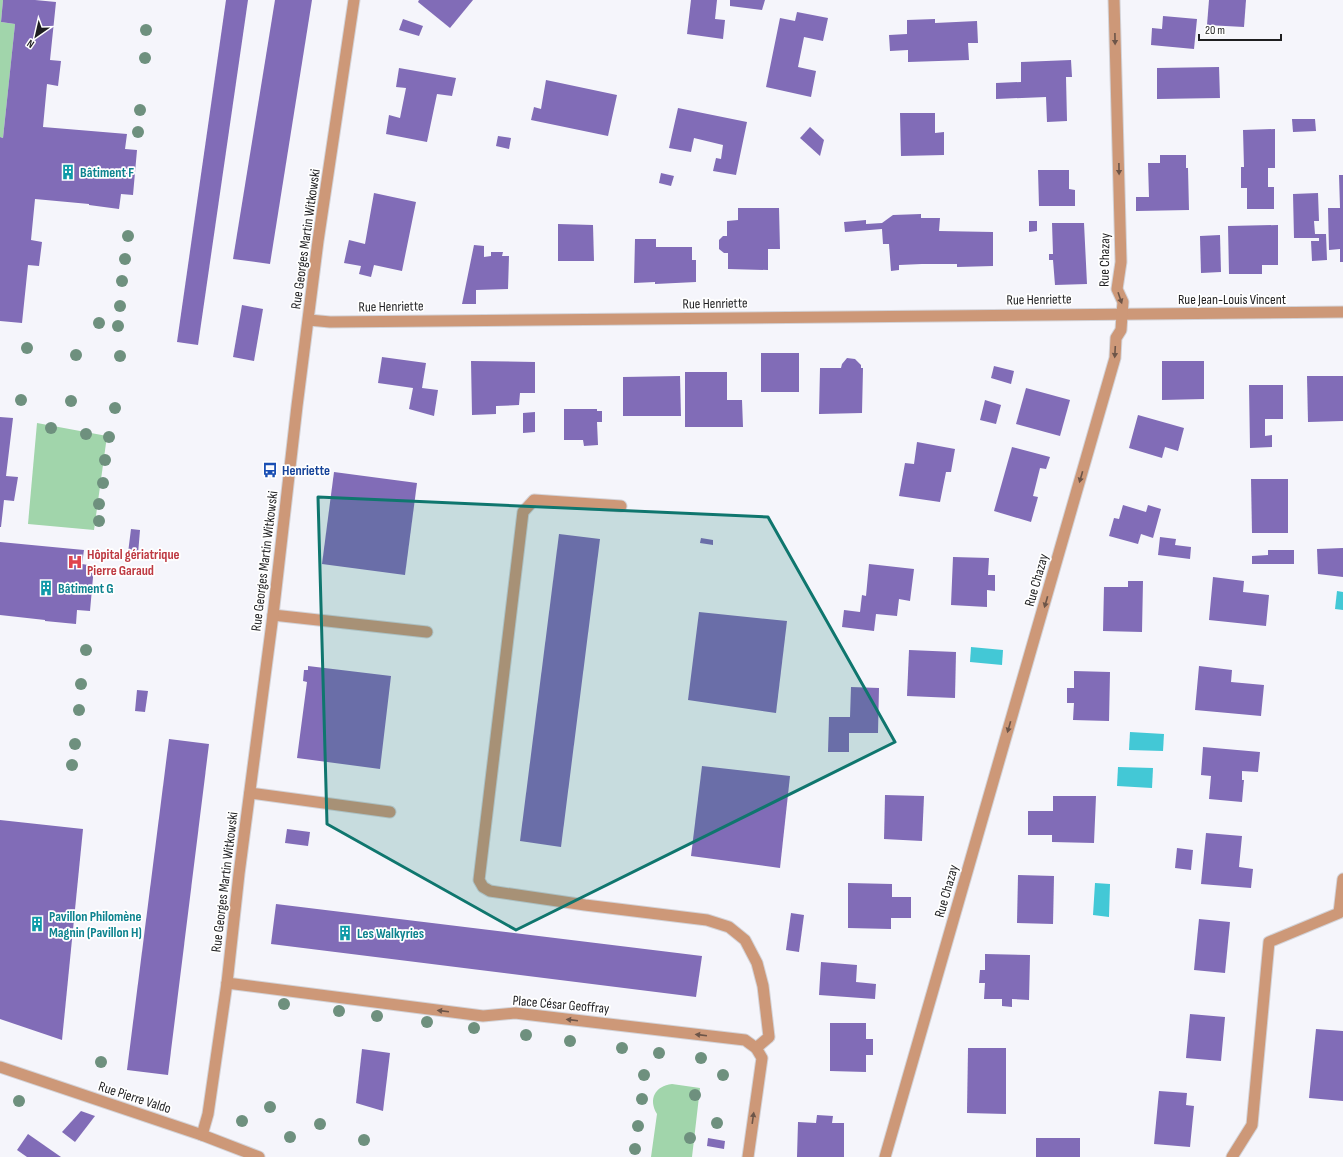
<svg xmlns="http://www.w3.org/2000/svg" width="1343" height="1157" font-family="'Sofia Sans Condensed',sans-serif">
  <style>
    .green { fill: #a1d5ab }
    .water { fill: #43c8d6 }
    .building { fill: #816cb7 }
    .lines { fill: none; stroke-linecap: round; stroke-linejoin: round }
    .service-casing { stroke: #d3d3d8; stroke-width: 13 }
    .minor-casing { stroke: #d3d3d8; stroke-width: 13 }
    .service { stroke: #cd9878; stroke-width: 11 }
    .minor { stroke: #cd9878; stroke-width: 11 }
    .tree { fill: #6e907e }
    .oneway { fill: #6d5548 }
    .marked { fill: #0f766e; fill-opacity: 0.2; stroke: #0f766e; stroke-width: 3; stroke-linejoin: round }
    .labels { text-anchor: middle; stroke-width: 3.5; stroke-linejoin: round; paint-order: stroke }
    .culture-label { font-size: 14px; font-weight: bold; fill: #0d838f; stroke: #fff; text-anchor: start }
    .street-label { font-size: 14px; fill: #1e1e20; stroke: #fff }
    .transit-label { font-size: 14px; font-weight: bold; fill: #164399; stroke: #fff; text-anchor: start }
    .health-label { font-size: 14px; font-weight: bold; fill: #be3a42; stroke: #fff; text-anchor: start }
  </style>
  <rect width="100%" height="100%" fill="#f5f5fb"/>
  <g class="green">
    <path d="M 0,0 L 3,0 L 1,22 L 15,24 L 3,138 L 0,137 Z"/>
    <path d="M 37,423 L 107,436 L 94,530 L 28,524 Z"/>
    <path d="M 672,1084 L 700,1088 L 692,1157 L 651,1157 L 657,1114 C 648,1099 655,1086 672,1084 Z"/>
  </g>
  <g class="water">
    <path d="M 1337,591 L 1343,592 L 1343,610 L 1335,609 Z"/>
    <path d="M 971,647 L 1003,650 L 1002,665 L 970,662 Z"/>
    <path d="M 1130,732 L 1164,734 L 1163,751 L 1129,750 Z"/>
    <path d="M 1118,767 L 1153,768 L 1152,788 L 1117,786 Z"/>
    <path d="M 1095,883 L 1110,884 L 1109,917 L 1093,915 Z"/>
  </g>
  <g class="building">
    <path d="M 3,0 L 35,0 L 56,2 L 50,60 L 61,61 L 58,86 L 47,84 L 43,127 L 127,134 L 125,149 L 137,150 L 133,195 L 121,194 L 119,209 L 89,205 L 89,204 L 35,199 L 31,240 L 42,242 L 39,266 L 28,265 L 22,323 L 0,321 L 0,137 L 3,138 L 15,24 L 1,22 Z"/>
    <path d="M 226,0 L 248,0 L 198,345 L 177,342 Z"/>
    <path d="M 275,0 L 312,0 L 270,264 L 233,259 Z"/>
    <path d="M 419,0 L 473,0 L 450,28 L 418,2 Z"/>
    <path d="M 691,0 L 717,0 L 715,19 L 725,20 L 723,39 L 687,34 Z"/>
    <path d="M 730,0 L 765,0 L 762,10 L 730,6 Z"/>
    <path d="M 1209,0 L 1246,0 L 1244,27 L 1207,25 Z"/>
    <path d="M 797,12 L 828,18 L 823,41 L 804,37 L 798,67 L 816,71 L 811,97 L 766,87 L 780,18 L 795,21 Z"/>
    <path d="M 1163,16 L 1197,19 L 1194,49 L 1151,45 L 1152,28 L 1162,29 Z"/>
    <path d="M 403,19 L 423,26 L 419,36 L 399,30 Z"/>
    <path d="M 935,19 L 935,23 L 977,21 L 978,43 L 968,43 L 969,60 L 908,62 L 908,50 L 890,51 L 889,35 L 907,34 L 907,20 Z"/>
    <path d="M 1071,60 L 1072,77 L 1066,77 L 1067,121 L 1047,122 L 1046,97 L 996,99 L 996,83 L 1021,82 L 1021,62 Z"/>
    <path d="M 1219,67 L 1220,98 L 1157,99 L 1157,68 Z"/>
    <path d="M 399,68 L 456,78 L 452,96 L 437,94 L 427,142 L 386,134 L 389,115 L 400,118 L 406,88 L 396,87 Z"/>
    <path d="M 546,80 L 617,95 L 608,136 L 531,120 L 534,107 L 541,109 Z"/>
    <path d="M 678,108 L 747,122 L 736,175 L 713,171 L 716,158 L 721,159 L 723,145 L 694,138 L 691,152 L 669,148 Z"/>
    <path d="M 900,113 L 935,113 L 935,133 L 944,132 L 944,155 L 901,156 Z"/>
    <path d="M 1292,119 L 1315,119 L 1316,131 L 1293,132 Z"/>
    <path d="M 810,127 L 824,140 L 820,156 L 800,138 Z"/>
    <path d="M 1275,129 L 1275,168 L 1268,168 L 1268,187 L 1274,187 L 1274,209 L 1247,209 L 1247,188 L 1241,188 L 1241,167 L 1244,167 L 1243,130 Z"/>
    <path d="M 498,136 L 511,138 L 509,149 L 496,146 Z"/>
    <path d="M 1160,155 L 1186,155 L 1186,168 L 1188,168 L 1189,210 L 1136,211 L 1136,197 L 1149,197 L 1148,163 L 1160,163 Z"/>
    <path d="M 1038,170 L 1069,170 L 1069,189 L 1075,190 L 1075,206 L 1039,206 Z"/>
    <path d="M 661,173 L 674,176 L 671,186 L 659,183 Z"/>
    <path d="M 1339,175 L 1343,175 L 1343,262 L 1340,262 L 1340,249 L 1329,250 L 1328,208 L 1340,208 Z"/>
    <path d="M 374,193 L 416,202 L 402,271 L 374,265 L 371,277 L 359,274 L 361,266 L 344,263 L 349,240 L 365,244 Z"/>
    <path d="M 1318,193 L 1319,221 L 1314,221 L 1315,234 L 1326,234 L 1327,260 L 1312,261 L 1311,241 L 1319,241 L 1319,238 L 1294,238 L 1293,194 Z"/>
    <path d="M 738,208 L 779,208 L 780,249 L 768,249 L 768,270 L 728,269 L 728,253 L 724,253 L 719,249 L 719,240 L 723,236 L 727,236 L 727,221 L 738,220 Z"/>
    <path d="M 921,214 L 921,218 L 940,218 L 939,231 L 993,232 L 993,266 L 957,267 L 957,264 L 922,264 L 899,265 L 899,270 L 891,271 L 889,244 L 883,244 L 882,229 L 845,232 L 844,222 L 866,220 L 866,224 L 882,223 L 893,215 Z"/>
    <path d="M 1029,221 L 1037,221 L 1037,231 L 1029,232 Z"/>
    <path d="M 1052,223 L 1084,223 L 1087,284 L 1055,285 L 1053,260 L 1049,260 L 1049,254 L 1053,254 Z"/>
    <path d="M 558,224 L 593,225 L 594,261 L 558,261 Z"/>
    <path d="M 1278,225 L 1278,265 L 1262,265 L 1262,274 L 1229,274 L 1228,226 Z"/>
    <path d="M 1220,235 L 1221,272 L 1201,273 L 1200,236 Z"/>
    <path d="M 635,239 L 656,239 L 656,247 L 692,247 L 692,260 L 696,260 L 696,282 L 655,284 L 655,282 L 634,283 Z"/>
    <path d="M 474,245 L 484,246 L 484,257 L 491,256 L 491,252 L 503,252 L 502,256 L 509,256 L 508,289 L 476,290 L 476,304 L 462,304 Z"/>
    <path d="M 242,305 L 263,309 L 254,361 L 233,357 Z"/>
    <rect x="761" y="353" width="38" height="39"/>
    <path d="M 382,357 L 426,363 L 422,388 L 438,390 L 434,416 L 409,409 L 413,388 L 378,383 Z"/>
    <path d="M 847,358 L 855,359 L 861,365 L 861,368 L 863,368 L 862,413 L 819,414 L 820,368 L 841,368 L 842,364 Z"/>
    <path d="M 471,361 L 535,362 L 535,393 L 520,393 L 519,405 L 496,406 L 496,414 L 472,415 Z"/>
    <path d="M 1162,361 L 1204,361 L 1204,399 L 1162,400 Z"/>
    <path d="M 994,366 L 1014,371 L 1011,384 L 991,378 Z"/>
    <path d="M 685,372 L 727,372 L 727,400 L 742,400 L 743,427 L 685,427 Z"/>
    <path d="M 680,376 L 681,416 L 623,416 L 623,377 Z"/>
    <path d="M 1307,376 L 1343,376 L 1343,421 L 1308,422 Z"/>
    <path d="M 1249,385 L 1283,385 L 1283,419 L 1265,419 L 1265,436 L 1272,435 L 1272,447 L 1250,448 Z"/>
    <path d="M 1026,388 L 1070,400 L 1060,436 L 1016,424 Z"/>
    <path d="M 985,400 L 1001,405 L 996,424 L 980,420 Z"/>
    <path d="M 564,409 L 597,409 L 597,411 L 602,411 L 602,422 L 597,422 L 598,445 L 584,446 L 583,440 L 564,440 Z"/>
    <path d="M 535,412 L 535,432 L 523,433 L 523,413 Z"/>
    <path d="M 1138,415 L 1184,428 L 1178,451 L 1165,447 L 1162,458 L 1129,448 Z"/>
    <path d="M 0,417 L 13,418 L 6,476 L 18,477 L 14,501 L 4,500 L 1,527 L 0,527 Z"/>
    <path d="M 917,442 L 955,449 L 951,472 L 946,472 L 940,502 L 899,496 L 905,463 L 914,464 Z"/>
    <path d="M 1012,447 L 1050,457 L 1046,469 L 1040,468 L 1033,496 L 1038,497 L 1031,522 L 994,511 Z"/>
    <path d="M 334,472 L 417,483 L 405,575 L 322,564 Z"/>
    <path d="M 1251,479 L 1288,479 L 1288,533 L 1252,533 Z"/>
    <path d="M 1123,505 L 1146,512 L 1148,505 L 1161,509 L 1153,538 L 1141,534 L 1138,544 L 1109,536 L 1114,518 L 1119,519 Z"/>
    <path d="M 131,529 L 140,530 L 138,554 L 128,553 Z"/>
    <path d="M 559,534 L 600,539 L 561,847 L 520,841 Z"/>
    <path d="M 1160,537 L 1176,539 L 1175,545 L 1191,547 L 1190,559 L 1158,555 Z"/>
    <path d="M 701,538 L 713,540 L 713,545 L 700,543 Z"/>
    <path d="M 0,542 L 84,550 L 82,564 L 94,566 L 90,611 L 77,610 L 76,624 L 45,621 L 45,620 L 0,615 Z"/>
    <path d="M 1343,548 L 1343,577 L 1318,574 L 1317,549 Z"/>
    <path d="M 1268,550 L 1294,550 L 1294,564 L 1252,564 L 1252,556 L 1268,555 Z"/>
    <path d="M 953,557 L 989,558 L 988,575 L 995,575 L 995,591 L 987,590 L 987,607 L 951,605 Z"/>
    <path d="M 869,564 L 914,569 L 910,601 L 899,599 L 897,616 L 876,614 L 874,631 L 842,627 L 844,610 L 860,612 L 862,595 L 866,596 Z"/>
    <path d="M 1213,577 L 1244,581 L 1243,592 L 1269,595 L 1266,626 L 1209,620 Z"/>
    <path d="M 1128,581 L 1143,581 L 1142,632 L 1103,631 L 1104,587 L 1128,587 Z"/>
    <path d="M 699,612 L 787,621 L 776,713 L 688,700 Z"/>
    <path d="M 909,650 L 956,652 L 955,698 L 907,696 Z"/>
    <path d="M 308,666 L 391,676 L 380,769 L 297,758 L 307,682 L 303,681 L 304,670 L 308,670 Z"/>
    <path d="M 1199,666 L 1232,670 L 1231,682 L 1264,685 L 1261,716 L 1195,710 Z"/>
    <path d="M 1074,671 L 1110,672 L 1109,721 L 1073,720 L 1074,703 L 1067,703 L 1067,688 L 1074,688 Z"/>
    <path d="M 851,687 L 879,688 L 878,733 L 849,733 L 849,752 L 828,752 L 829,717 L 850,717 Z"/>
    <path d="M 137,690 L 148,691 L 145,712 L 135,711 Z"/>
    <path d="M 169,739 L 209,744 L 168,1075 L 127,1070 Z"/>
    <path d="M 1203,747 L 1260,752 L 1258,772 L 1242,771 L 1242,780 L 1244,780 L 1242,802 L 1209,799 L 1211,776 L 1201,775 Z"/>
    <path d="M 702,766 L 790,776 L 780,868 L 691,856 Z"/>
    <path d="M 885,795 L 924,796 L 922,841 L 884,839 Z"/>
    <path d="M 1053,796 L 1096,796 L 1094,843 L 1052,842 L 1052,835 L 1028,835 L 1028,811 L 1053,811 Z"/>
    <path d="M 0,820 L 83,829 L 62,1040 L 0,1019 Z"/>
    <path d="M 287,829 L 310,832 L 308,846 L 285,843 Z"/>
    <path d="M 1206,833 L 1242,836 L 1239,867 L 1253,869 L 1251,888 L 1201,884 Z"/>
    <path d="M 1177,848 L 1193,850 L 1191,870 L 1175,868 Z"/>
    <path d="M 1018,875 L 1054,876 L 1053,924 L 1017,923 Z"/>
    <path d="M 848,883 L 892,884 L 892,897 L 911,897 L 911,918 L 891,918 L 891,929 L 848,928 Z"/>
    <path d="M 276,904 L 702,956 L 696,997 L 271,944 Z"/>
    <path d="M 791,913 L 804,915 L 799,952 L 786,950 Z"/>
    <path d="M 1199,919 L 1230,922 L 1225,973 L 1194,970 Z"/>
    <path d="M 985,954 L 1030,955 L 1029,1000 L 1012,999 L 1012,1007 L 1002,1006 L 1002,999 L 984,999 L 985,983 L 979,983 L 980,970 L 985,970 Z"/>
    <path d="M 821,962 L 857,965 L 856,982 L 876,984 L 875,999 L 819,995 Z"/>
    <path d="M 1190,1014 L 1225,1017 L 1221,1061 L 1186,1058 Z"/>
    <path d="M 830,1023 L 866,1023 L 866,1039 L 873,1039 L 873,1055 L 866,1055 L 866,1072 L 830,1071 Z"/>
    <path d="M 1316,1029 L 1343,1031 L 1343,1101 L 1309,1098 Z"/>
    <path d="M 968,1048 L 1006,1048 L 1006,1114 L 967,1113 Z"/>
    <path d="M 362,1049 L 390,1053 L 383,1111 L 356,1103 Z"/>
    <path d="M 1159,1091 L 1187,1093 L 1186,1105 L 1194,1106 L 1190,1147 L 1154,1144 Z"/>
    <path d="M 81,1111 L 95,1116 L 75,1142 L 62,1132 Z"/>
    <path d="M 817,1115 L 833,1116 L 832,1123 L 844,1123 L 844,1157 L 797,1157 L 798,1122 L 816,1123 Z"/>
    <path d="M 28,1134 L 61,1157 L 27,1157 L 17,1150 Z"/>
    <path d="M 708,1138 L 725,1141 L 724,1149 L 707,1146 Z"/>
    <rect x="1036" y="1138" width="44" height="19"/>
  </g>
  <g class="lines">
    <g class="service-casing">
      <g id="service">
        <path d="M 621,506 L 534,500 L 523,512 L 479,880 L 483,887 L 490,891 L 585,905 L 707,920 L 729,927 L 745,940 L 757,963 L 763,986 L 769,1037 L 756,1048"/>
        <path d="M 273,615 L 427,632"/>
        <path d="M 250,793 L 390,812"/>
        <path d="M 1232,1157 L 1252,1125 L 1269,942 L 1339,913 L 1343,879"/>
      </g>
    </g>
    <g class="minor-casing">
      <g id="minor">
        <path d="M 309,320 L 330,322 L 1343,312"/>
        <path d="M 227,983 L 483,1016 L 515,1013 L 745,1040 L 756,1048 L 762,1058 L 748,1157"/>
        <path d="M 0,1067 L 202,1135 L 259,1157"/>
        <path d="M 202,1135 L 208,1114 L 227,983 L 239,874 L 273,615 L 297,406 L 318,241 L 354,0"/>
        <path d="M 885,1157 L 1115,358 L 1116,338 L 1121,330 L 1122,314 L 1123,302 L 1117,289 L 1121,262 L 1114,0"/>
      </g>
    </g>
    <use href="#service" class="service"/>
    <use href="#minor" class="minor"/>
  </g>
  <g class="tree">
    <circle cx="146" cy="30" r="6"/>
    <circle cx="145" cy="58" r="6"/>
    <circle cx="140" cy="110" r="6"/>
    <circle cx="138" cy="132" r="6"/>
    <circle cx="128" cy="236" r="6"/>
    <circle cx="125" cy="259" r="6"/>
    <circle cx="122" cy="281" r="6"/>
    <circle cx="120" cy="306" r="6"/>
    <circle cx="99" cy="323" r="6"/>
    <circle cx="118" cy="326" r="6"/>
    <circle cx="27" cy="348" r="6"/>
    <circle cx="76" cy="355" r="6"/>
    <circle cx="120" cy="356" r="6"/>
    <circle cx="21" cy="400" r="6"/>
    <circle cx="71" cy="401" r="6"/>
    <circle cx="115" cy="408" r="6"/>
    <circle cx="51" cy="428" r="6"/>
    <circle cx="86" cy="434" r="6"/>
    <circle cx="109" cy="437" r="6"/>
    <circle cx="105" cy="460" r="6"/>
    <circle cx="103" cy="483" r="6"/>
    <circle cx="99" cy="504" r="6"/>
    <circle cx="99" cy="521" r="6"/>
    <circle cx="86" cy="650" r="6"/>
    <circle cx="81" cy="684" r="6"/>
    <circle cx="79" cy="710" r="6"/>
    <circle cx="75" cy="744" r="6"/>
    <circle cx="72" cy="765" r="6"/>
    <circle cx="284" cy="1004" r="6"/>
    <circle cx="339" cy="1011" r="6"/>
    <circle cx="377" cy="1016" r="6"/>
    <circle cx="427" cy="1022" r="6"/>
    <circle cx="474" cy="1028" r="6"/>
    <circle cx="526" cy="1035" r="6"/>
    <circle cx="570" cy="1041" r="6"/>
    <circle cx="622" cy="1048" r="6"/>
    <circle cx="659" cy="1053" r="6"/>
    <circle cx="701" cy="1058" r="6"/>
    <circle cx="101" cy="1062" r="6"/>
    <circle cx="644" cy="1075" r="6"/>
    <circle cx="723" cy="1075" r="6"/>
    <circle cx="695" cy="1095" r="6"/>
    <circle cx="642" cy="1099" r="6"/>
    <circle cx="19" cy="1101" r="6"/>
    <circle cx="270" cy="1107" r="6"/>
    <circle cx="242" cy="1121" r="6"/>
    <circle cx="717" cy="1123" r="6"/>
    <circle cx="320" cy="1124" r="6"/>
    <circle cx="638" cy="1126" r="6"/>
    <circle cx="290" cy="1137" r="6"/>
    <circle cx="690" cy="1138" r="6"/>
    <circle cx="364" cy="1140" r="6"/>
    <circle cx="635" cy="1149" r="6"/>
  </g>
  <defs><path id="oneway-solid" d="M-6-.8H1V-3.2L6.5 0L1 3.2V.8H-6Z"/></defs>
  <g class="oneway">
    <use href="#oneway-solid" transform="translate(1115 39) rotate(89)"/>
    <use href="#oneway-solid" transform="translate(1119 169) rotate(89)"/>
    <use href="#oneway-solid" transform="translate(1120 298) rotate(71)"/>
    <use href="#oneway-solid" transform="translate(1115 352) rotate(93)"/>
    <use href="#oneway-solid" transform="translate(1081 477) rotate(106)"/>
    <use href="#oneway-solid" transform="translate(1046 602) rotate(106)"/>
    <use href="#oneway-solid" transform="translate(1009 727) rotate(106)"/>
    <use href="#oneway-solid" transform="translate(443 1011) rotate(-173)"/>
    <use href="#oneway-solid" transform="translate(572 1020) rotate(-173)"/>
    <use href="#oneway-solid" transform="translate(701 1035) rotate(-173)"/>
    <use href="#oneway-solid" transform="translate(753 1118) rotate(-82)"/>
  </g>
  <path class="marked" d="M 318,497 L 768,517 L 895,742 L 516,930 L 327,824 Z"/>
  <defs>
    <g id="building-bare" transform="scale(1.2)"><path d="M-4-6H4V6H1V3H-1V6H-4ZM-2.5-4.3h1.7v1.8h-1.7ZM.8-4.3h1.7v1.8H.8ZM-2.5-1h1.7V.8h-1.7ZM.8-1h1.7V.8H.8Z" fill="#0f9aa8" stroke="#fff" stroke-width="2.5" paint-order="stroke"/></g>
    <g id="bus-bare" transform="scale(1.2)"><path d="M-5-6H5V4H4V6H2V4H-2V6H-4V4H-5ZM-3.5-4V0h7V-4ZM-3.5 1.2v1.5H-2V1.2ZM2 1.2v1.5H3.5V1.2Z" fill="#1a4fb4" stroke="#fff" stroke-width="2.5" paint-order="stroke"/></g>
    <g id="hospital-bare" transform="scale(1.2)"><path d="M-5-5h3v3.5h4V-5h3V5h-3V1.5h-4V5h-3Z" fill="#e0444e" stroke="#fff" stroke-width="2.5" paint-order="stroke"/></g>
  </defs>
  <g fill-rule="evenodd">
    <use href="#building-bare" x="68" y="172"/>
    <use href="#bus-bare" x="270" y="470"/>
    <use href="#hospital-bare" x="75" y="562"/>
    <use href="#building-bare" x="46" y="588"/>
    <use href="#building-bare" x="37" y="924"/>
    <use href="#building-bare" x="345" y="933"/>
  </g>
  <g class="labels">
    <g class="culture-label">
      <text x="80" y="177">Bâtiment F</text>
      <text x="58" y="593">Bâtiment G</text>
      <text x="49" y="921">Pavillon Philomène<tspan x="49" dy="16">Magnin (Pavillon H)</tspan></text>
      <text x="357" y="938">Les Walkyries</text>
    </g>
    <g class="street-label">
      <text transform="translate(305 239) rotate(-82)" y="5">Rue Georges Martin Witkowski</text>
      <text transform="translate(1104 260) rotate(-89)" y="5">Rue Chazay</text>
      <text transform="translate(1039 299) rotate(-1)" y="5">Rue Henriette</text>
      <text x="1232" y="304">Rue Jean-Louis Vincent</text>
      <text transform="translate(715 303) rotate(-1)" y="5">Rue Henriette</text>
      <text transform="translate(391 306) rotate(-1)" y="5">Rue Henriette</text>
      <text transform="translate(264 561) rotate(-83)" y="5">Rue Georges Martin Witkowski</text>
      <text transform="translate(1036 580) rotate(-74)" y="5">Rue Chazay</text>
      <text transform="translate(224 882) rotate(-83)" y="5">Rue Georges Martin Witkowski</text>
      <text transform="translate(946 891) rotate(-74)" y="5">Rue Chazay</text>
      <text transform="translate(561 1004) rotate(5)" y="5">Place César Geoffray</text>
      <text transform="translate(135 1097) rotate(18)" y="5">Rue Pierre Valdo</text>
    </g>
    <g class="transit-label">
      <text x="282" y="475">Henriette</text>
    </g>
    <g class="health-label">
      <text x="87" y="559">Hôpital gériatrique<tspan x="87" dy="16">Pierre Garaud</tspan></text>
    </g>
  </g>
  <g transform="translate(36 36) rotate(214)" stroke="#ffffff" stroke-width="3" paint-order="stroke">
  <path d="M0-3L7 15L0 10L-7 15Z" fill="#1e1e20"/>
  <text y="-6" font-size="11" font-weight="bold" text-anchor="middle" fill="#1e1e20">N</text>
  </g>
  <path d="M1199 34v6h82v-6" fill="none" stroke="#1e1e20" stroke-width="2"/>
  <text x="1205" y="34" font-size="12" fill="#1e1e20" stroke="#ffffff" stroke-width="3" paint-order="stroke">20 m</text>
</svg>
